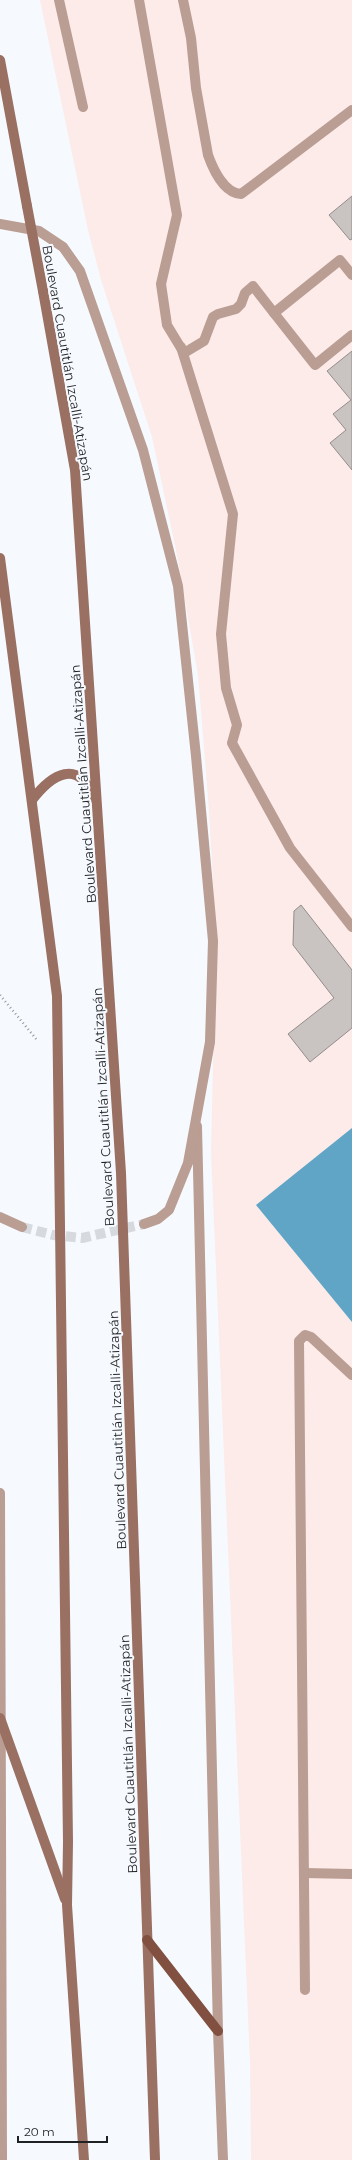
<svg xmlns="http://www.w3.org/2000/svg" width="352" height="2160" font-family="Montserrat,sans-serif">
  <style>
    .education { fill: #fcebe9 }
    .water { fill: #60a5c5 }
    .building { fill: #c9c4c1; stroke: #938d8b }
    .lines { fill: none; stroke-linecap: round; stroke-linejoin: round }
    .tertiary-tunnel { stroke: #d6d9de; stroke-width: 10; stroke-dasharray: 10 5; stroke-linecap: butt }
    .path { stroke: #95989b; stroke-width: 2.5; stroke-dasharray: 1 3; stroke-linecap: butt }
    .service { stroke: #ba9d93; stroke-width: 10 }
    .pedestrian { stroke: #ba9d93; stroke-width: 10 }
    .minor { stroke: #ba9d93; stroke-width: 10 }
    .tertiary { stroke: #ba9d93; stroke-width: 10 }
    .secondary { stroke: #9a7063; stroke-width: 10 }
    .primary { stroke: #825040; stroke-width: 10 }
    .secondary-bridge { stroke: #9a7063; stroke-width: 10 }
    .labels { text-anchor: middle; stroke-width: 4; stroke-linejoin: round; paint-order: stroke }
    .street-label { font-size: 13px; fill: #1f2123; stroke: #f6faff }
  </style>
  <rect width="100%" height="100%" fill="#f6faff"/>
  <path class="education" d="M 40,0 L 352,0 L 352,2160 L 251,2160 L 250,2063 L 211,1152 L 216,935 L 209,810 L 198,675 L 177,555 L 152,437 L 101,280 L 88,230 Z"/>
  <path class="water" d="M 352,1128 L 352,1322 L 256,1205 Z"/>
  <g class="building">
    <path d="M 352,196 L 352,239 L 350,240 L 329,215 Z"/>
    <path d="M 352,351 L 352,470 L 330,443 L 346,430 L 333,414 L 351,400 L 327,371 Z"/>
    <path d="M 301,905 L 352,970 L 352,1028 L 310,1062 L 288,1034 L 334,998 L 293,945 L 294,911 Z"/>
  </g>
  <g class="lines">
    <path class="tertiary-tunnel" d="M 22,1227 L 53,1235 L 82,1238 L 144,1224"/>
    <path class="path" d="M 0,995 L 37,1040"/>
    <g class="service">
      <path d="M 183,0 L 191,38 L 196,88 L 208,155 C 213,169 224,193 241,194 L 352,110"/>
      <path d="M 304,1873 L 352,1874"/>
      <path d="M 305,1990 L 299,1341 L 305,1335 L 311,1337 L 352,1375"/>
    </g>
    <g class="pedestrian">
      <path d="M 59,0 L 83,107"/>
      <path d="M 139,0 L 177,215 L 161,284 L 167,325 L 184,353 L 204,341 L 213,317 L 218,314 L 236,309 L 241,304 L 245,293 L 253,286 L 274,313"/>
      <path d="M 352,275 L 340,260 L 274,313 L 315,365 L 352,335"/>
      <path d="M 181,347 L 233,514 L 221,634 L 226,688 L 237,725 L 232,743 L 290,848 L 352,927"/>
    </g>
    <g class="minor">
      <path d="M 197,1126 L 218,2031 L 223,2160"/>
      <path d="M 0,1493 L 2,2160"/>
    </g>
    <g class="tertiary">
      <path d="M 0,224 L 39,231 L 63,247 L 80,271 L 143,450 L 178,586 L 196,756 L 213,941 L 210,1042 L 188,1163 L 169,1210 L 158,1219 L 144,1224"/>
      <path d="M 0,1217 L 22,1227"/>
    </g>
    <g class="secondary">
      <path d="M 0,60 L 27,206"/>
      <path d="M 43,291 L 75,470 L 121,1173 L 155,2160"/>
      <path d="M 0,558 L 57,996 L 68,1842 L 67,1905 L 84,2160"/>
      <path d="M 32,800 C 52,774 78,758 94,798"/>
      <path d="M 0,1718 L 65,1899"/>
    </g>
    <path class="primary" d="M 147,1940 L 218,2031"/>
    <path class="secondary-bridge" d="M 27,206 L 43,291"/>
  </g>
  <g class="labels">
    <g class="street-label">
      <text transform="translate(68 363) rotate(80)" y="5">Boulevard Cuautitlán Izcalli-Atizapán</text>
      <text transform="translate(83 784) rotate(-94)" y="5">Boulevard Cuautitlán Izcalli-Atizapán</text>
      <text transform="translate(103 1107) rotate(-93)" y="5">Boulevard Cuautitlán Izcalli-Atizapán</text>
      <text transform="translate(117 1430) rotate(-92)" y="5">Boulevard Cuautitlán Izcalli-Atizapán</text>
      <text transform="translate(128 1754) rotate(-92)" y="5">Boulevard Cuautitlán Izcalli-Atizapán</text>
    </g>
  </g>
  <path d="M18 2136v6h89v-6" fill="none" stroke="#1f2123" stroke-width="2"/>
  <text x="24" y="2136" font-size="12" fill="#1f2123" stroke="#f6faff" stroke-width="3" paint-order="stroke">20 m</text>
</svg>
